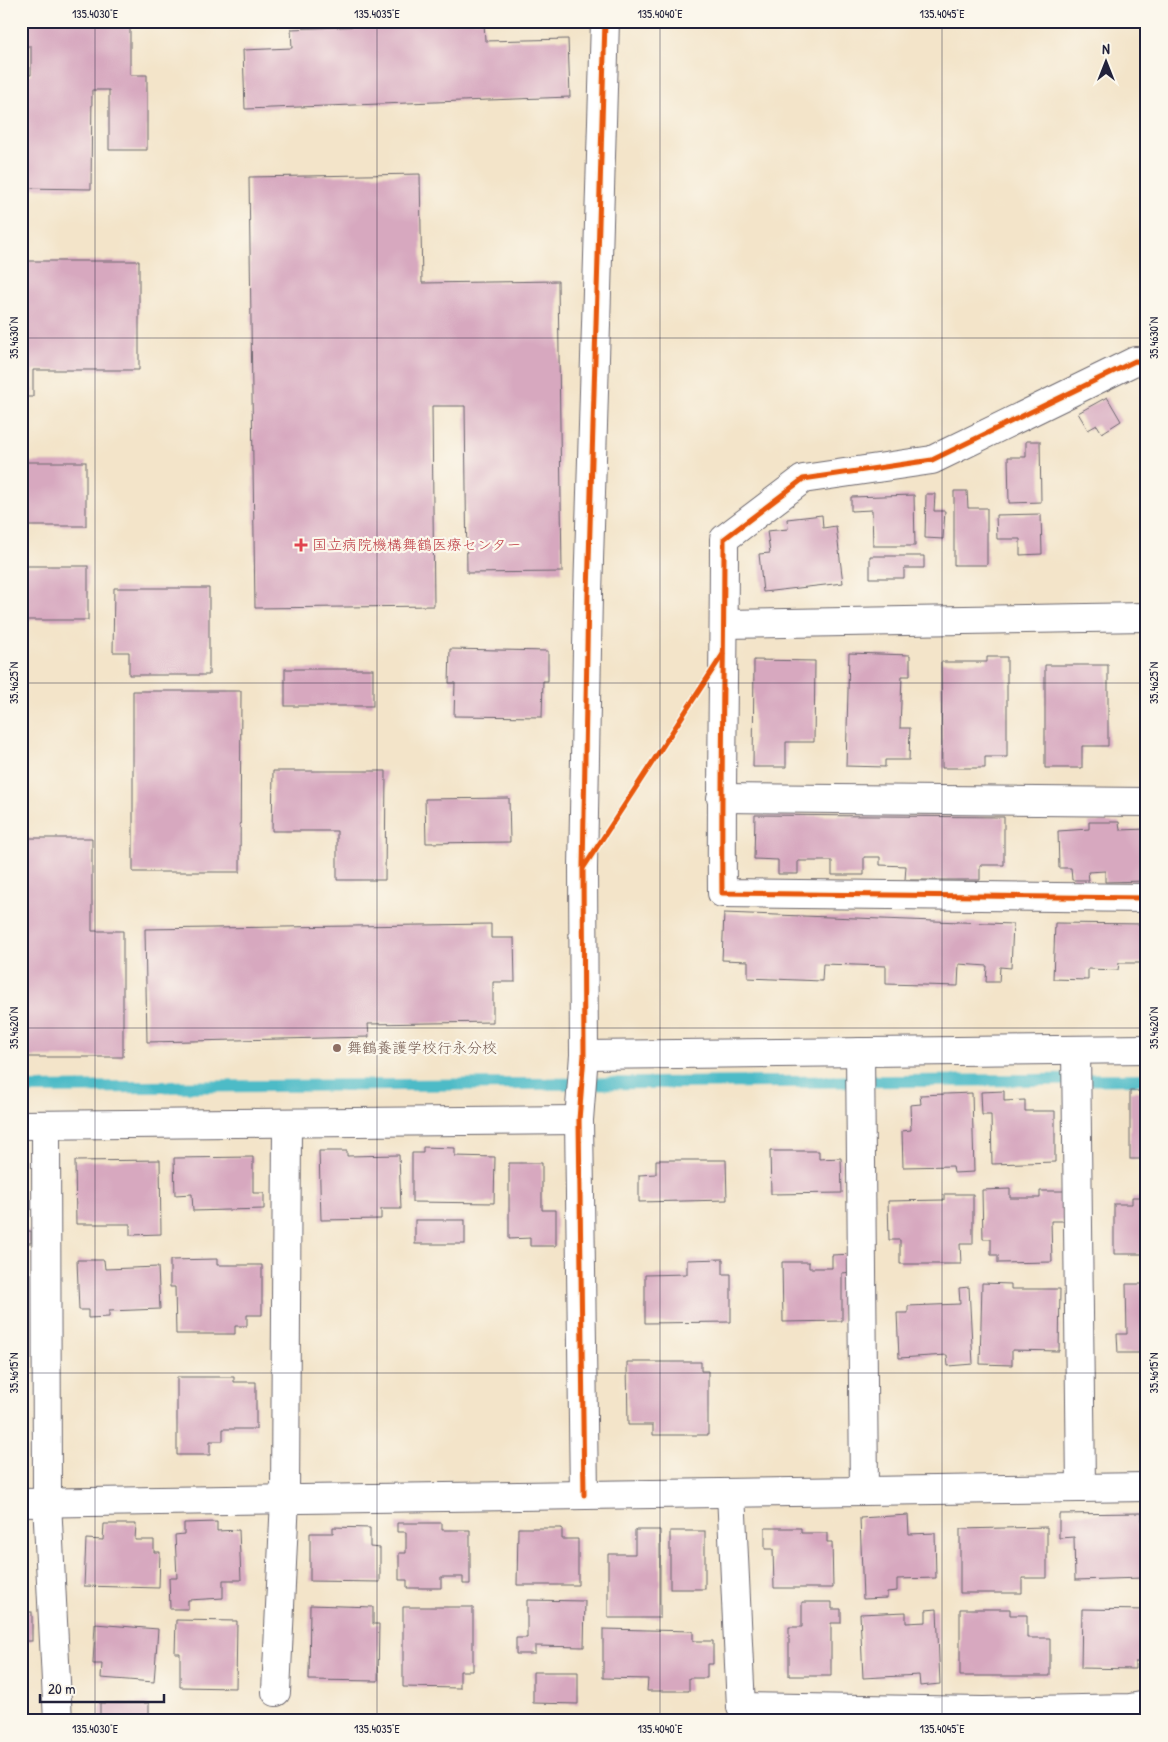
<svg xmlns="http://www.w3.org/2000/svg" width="1168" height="1742" font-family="'Patrick Hand','Klee One',sans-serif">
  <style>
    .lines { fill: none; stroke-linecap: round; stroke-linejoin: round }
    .stream { stroke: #4ebbc7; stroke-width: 12 }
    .building { fill: #d7a8bf }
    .minor-casing { stroke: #6b666d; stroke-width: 30 }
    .minor { stroke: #fff; stroke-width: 28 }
    .cycleway-casing { stroke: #fbf7ec; stroke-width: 8 }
    .cycleway { stroke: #e8590c; stroke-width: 5 }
    .ticks { fill: none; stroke: #22223b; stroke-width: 1; stroke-opacity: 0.45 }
    .health-dot { fill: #e0444e; stroke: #fbf7ec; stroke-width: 2 }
    .education-dot { fill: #8d6e63; stroke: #fbf7ec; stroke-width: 2 }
    .labels { text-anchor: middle; stroke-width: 4.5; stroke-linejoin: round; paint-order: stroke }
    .health-label { font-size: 15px; fill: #be3a42; stroke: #fbf7ec; text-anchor: start }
    .education-label { font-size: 15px; fill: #785e54; stroke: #fbf7ec; text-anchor: start }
    .neatline { fill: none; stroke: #22223b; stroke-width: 2 }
    .ticks-label { font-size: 12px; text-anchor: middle; fill: #22223b }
  </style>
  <rect width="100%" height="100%" fill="#fbf7ec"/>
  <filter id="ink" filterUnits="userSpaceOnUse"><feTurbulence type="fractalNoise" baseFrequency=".02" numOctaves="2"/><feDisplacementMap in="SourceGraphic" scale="10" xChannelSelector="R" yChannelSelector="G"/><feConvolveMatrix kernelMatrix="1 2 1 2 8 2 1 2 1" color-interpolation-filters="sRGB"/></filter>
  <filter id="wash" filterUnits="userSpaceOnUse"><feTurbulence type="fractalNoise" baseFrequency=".0096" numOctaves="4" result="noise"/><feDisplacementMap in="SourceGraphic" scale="20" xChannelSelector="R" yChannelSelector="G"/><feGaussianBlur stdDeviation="1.12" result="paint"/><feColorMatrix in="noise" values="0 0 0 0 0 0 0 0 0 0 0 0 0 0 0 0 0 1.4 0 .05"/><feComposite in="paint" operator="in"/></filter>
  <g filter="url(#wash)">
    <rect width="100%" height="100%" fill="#f3e4c9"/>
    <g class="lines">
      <path class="stream" d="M 21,1088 L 1147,1079"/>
    </g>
    <g id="blocks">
      <g class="building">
        <path d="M 21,21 L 130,21 L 130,75 L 147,75 L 147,150 L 109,150 L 109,90 L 92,90 L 91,189 L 21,188 L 21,75 L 31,75 L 31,46 L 21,46 Z"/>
        <path d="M 484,21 L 485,41 L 568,39 L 570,97 L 245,109 L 243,50 L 292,48 L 291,29 Z"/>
        <path d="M 420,174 L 422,283 L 558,281 L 562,572 L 467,573 L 465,406 L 432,406 L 434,606 L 255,608 L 249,177 Z"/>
        <path d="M 21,261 L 139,261 L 139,370 L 33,370 L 33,397 L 21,397 Z"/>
        <path d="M 1107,397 L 1121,421 L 1102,433 L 1097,425 L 1088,430 L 1078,413 Z"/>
        <path d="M 1026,441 L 1040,441 L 1041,502 L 1009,503 L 1008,457 L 1026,457 Z"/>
        <rect x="21" y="462" width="65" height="64"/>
        <path d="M 954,491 L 967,491 L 968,508 L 987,508 L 987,565 L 954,565 Z"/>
        <path d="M 926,494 L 935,494 L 934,511 L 945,511 L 943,539 L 925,538 Z"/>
        <path d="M 914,495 L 915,546 L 873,546 L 872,510 L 851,511 L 851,497 Z"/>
        <path d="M 1041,514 L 1042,554 L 1020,555 L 1020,539 L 997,539 L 996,515 Z"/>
        <path d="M 822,515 L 823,528 L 836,526 L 843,583 L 763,592 L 759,554 L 770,553 L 767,531 L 788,529 L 787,519 Z"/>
        <path d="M 870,556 L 924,556 L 924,568 L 904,568 L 904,578 L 870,578 Z"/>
        <rect x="21" y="566" width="67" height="54"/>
        <path d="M 114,588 L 209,588 L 209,675 L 129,675 L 129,652 L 113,652 Z"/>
        <path d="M 450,649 L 548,651 L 548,681 L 543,681 L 542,717 L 454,716 L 455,683 L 449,683 Z"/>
        <path d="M 849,653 L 910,655 L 910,676 L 902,676 L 900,728 L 910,728 L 909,760 L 885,760 L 885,767 L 846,766 Z"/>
        <path d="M 987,657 L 1007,657 L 1007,757 L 985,757 L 985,768 L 942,768 L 941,662 L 987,662 Z"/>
        <path d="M 754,660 L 815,661 L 814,742 L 786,742 L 786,767 L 753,767 Z"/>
        <path d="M 1045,665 L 1108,665 L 1108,746 L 1082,746 L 1082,768 L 1045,768 Z"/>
        <rect x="285" y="669" width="88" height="37"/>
        <path d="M 133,691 L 241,691 L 240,872 L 133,872 Z"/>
        <path d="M 273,771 L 386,771 L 385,880 L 337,880 L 337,831 L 272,831 Z"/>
        <path d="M 509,798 L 510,842 L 426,843 L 425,799 Z"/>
        <path d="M 755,815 L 1004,817 L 1004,865 L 980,865 L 980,880 L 905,880 L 906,866 L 880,865 L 880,857 L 864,857 L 864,875 L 832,875 L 832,861 L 798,861 L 798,874 L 778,874 L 778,860 L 754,859 Z"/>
        <path d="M 1089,822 L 1119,822 L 1120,830 L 1147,829 L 1147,881 L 1105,882 L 1105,871 L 1088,872 L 1089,880 L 1072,880 L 1071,868 L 1059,868 L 1058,831 L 1089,829 Z"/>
        <path d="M 21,838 L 92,838 L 92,931 L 123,931 L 123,1057 L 21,1057 Z"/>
        <path d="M 724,913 L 1013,924 L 1011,968 L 1000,967 L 999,982 L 986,982 L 987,966 L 959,964 L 958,986 L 886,984 L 886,966 L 823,964 L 822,981 L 748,978 L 748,961 L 722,960 Z"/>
        <path d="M 1055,923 L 1147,924 L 1147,963 L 1119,963 L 1118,970 L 1088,969 L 1088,980 L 1053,979 Z"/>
        <path d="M 491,924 L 491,938 L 514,938 L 515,982 L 493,982 L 493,1022 L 368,1024 L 369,1037 L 147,1042 L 145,929 Z"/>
        <path d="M 1004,1091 L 1004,1101 L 1025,1100 L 1025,1111 L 1055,1111 L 1055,1162 L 992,1164 L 991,1115 L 982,1115 L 981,1092 Z"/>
        <rect x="1130" y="1091" width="17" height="68"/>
        <path d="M 972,1093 L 974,1172 L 954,1173 L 953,1166 L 903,1167 L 902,1131 L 911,1130 L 910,1105 L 921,1104 L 920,1095 Z"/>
        <path d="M 423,1147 L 455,1148 L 455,1156 L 495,1157 L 494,1203 L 412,1202 L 412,1153 L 423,1153 Z"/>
        <path d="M 319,1151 L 347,1151 L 347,1156 L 399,1155 L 401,1209 L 381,1209 L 381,1219 L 321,1220 Z"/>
        <path d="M 770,1151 L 819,1151 L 819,1159 L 841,1158 L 842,1193 L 771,1194 Z"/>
        <path d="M 253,1157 L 253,1193 L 264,1193 L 264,1209 L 193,1211 L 192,1194 L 175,1195 L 174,1158 Z"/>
        <path d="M 160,1160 L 161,1234 L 130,1235 L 130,1224 L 76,1224 L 75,1161 Z"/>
        <path d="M 656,1160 L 726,1160 L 727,1200 L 639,1202 L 639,1175 L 656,1174 Z"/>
        <path d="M 509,1163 L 542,1163 L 542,1210 L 556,1210 L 556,1246 L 530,1246 L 530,1238 L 509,1239 Z"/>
        <path d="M 1010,1189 L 1010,1198 L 1040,1198 L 1040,1191 L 1064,1191 L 1064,1221 L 1051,1221 L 1052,1262 L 998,1263 L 998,1255 L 991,1255 L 991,1239 L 983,1239 L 982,1190 Z"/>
        <path d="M 944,1194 L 973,1194 L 973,1244 L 960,1244 L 961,1264 L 900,1264 L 900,1240 L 889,1240 L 888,1201 L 944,1200 Z"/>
        <path d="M 1132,1197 L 1147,1197 L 1147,1254 L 1114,1254 L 1114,1204 L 1132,1204 Z"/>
        <rect x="415" y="1220" width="50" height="24"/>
        <path d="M 21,1231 L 31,1231 L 31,1243 L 25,1243 L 26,1291 L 21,1291 Z"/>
        <path d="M 853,1254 L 853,1272 L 842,1273 L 842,1321 L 783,1322 L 782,1262 L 809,1262 L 809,1268 L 832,1268 L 832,1255 Z"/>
        <path d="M 217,1259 L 217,1265 L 262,1265 L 262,1315 L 247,1315 L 247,1326 L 235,1326 L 235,1334 L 176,1334 L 175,1287 L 170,1287 L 170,1260 Z"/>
        <path d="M 723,1259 L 723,1274 L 731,1274 L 731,1322 L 645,1323 L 645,1275 L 687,1274 L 687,1260 Z"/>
        <path d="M 77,1260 L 104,1260 L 105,1269 L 158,1267 L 160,1309 L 109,1311 L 109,1317 L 88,1318 L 88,1310 L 79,1310 Z"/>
        <path d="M 982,1283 L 1011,1284 L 1011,1289 L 1060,1289 L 1059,1351 L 1012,1350 L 1012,1365 L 980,1364 Z"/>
        <path d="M 1126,1284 L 1147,1284 L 1147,1353 L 1118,1353 L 1117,1334 L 1127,1334 Z"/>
        <path d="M 969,1287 L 973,1364 L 948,1366 L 947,1355 L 899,1358 L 897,1313 L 908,1313 L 908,1306 L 960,1304 L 959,1288 Z"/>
        <path d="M 627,1362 L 701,1362 L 701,1371 L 708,1371 L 708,1435 L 653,1435 L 653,1425 L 628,1425 Z"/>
        <path d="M 177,1377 L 234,1377 L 234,1382 L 256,1382 L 256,1429 L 223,1429 L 223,1441 L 210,1441 L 210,1455 L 177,1455 Z"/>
        <path d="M 1142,1513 L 1143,1578 L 1075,1580 L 1074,1537 L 1059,1538 L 1059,1514 Z"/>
        <path d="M 908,1515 L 909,1534 L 935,1533 L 936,1578 L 897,1579 L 897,1591 L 887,1592 L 887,1598 L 863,1599 L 860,1518 Z"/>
        <path d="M 217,1522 L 217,1531 L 239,1530 L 241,1580 L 223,1580 L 223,1598 L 188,1600 L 188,1609 L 170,1609 L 169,1578 L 177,1578 L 175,1535 L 184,1534 L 184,1523 Z"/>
        <path d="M 397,1523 L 442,1523 L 442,1530 L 470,1530 L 470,1584 L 463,1584 L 463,1577 L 441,1577 L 441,1588 L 407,1588 L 407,1580 L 399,1580 L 399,1553 L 406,1553 L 406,1532 L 397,1532 Z"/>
        <path d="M 104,1524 L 136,1524 L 135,1540 L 154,1540 L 154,1552 L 160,1552 L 159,1588 L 84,1586 L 86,1539 L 103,1540 Z"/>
        <path d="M 333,1527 L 370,1528 L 370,1547 L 380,1548 L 380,1582 L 310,1581 L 310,1533 L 333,1533 Z"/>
        <path d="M 1047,1527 L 1047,1578 L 1022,1578 L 1022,1593 L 960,1593 L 960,1529 Z"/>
        <path d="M 518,1528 L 562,1528 L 562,1539 L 578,1539 L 578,1585 L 517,1585 Z"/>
        <path d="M 765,1528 L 801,1528 L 801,1533 L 827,1533 L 827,1542 L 832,1542 L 833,1588 L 774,1588 L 773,1549 L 765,1549 Z"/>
        <path d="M 635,1530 L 660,1530 L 660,1618 L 608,1618 L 608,1554 L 635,1554 Z"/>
        <rect x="670" y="1531" width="35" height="58"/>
        <path d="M 527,1600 L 585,1601 L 584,1647 L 535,1646 L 535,1654 L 516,1654 L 516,1638 L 527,1638 Z"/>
        <path d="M 802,1602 L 832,1602 L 832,1609 L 841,1609 L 841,1623 L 831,1623 L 831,1676 L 789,1676 L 789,1627 L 802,1627 Z"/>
        <path d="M 310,1605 L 373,1607 L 373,1624 L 379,1624 L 378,1681 L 309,1680 Z"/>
        <path d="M 403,1607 L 473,1607 L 473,1671 L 460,1671 L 460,1688 L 403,1687 Z"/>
        <path d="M 937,1609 L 940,1684 L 920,1686 L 919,1675 L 863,1678 L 860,1614 L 906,1612 L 906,1623 L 926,1622 L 926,1610 Z"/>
        <path d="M 960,1609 L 1010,1609 L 1010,1615 L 1027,1615 L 1027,1638 L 1050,1638 L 1050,1676 L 960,1676 Z"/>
        <path d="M 1082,1609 L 1147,1610 L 1147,1662 L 1135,1662 L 1135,1669 L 1081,1668 Z"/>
        <rect x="21" y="1612" width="11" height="29"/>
        <path d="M 176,1620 L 237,1621 L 236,1688 L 180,1687 L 180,1653 L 175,1653 Z"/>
        <path d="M 95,1624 L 158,1629 L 154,1682 L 101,1678 L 102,1664 L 93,1664 Z"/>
        <path d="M 603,1629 L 693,1631 L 693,1641 L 713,1641 L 713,1664 L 707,1664 L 707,1678 L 689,1678 L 689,1691 L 647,1691 L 648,1679 L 603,1678 Z"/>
        <path d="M 533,1672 L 578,1672 L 578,1704 L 533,1703 Z"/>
        <rect x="100" y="1703" width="49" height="18"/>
      </g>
    </g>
  </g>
  <g filter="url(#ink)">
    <use href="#blocks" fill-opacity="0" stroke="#6b666d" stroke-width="1"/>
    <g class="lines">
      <g class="minor-casing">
        <g id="minor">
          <path d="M 1147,362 L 1135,361 L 932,460 L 803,479 L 724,539 C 724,657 721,775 722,893 L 1147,898"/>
          <path d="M 725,624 L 1147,617"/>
          <path d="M 721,798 L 1147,802"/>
          <path d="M 1076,1050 L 1081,1488"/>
          <path d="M 860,1052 L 864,1491"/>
          <path d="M 584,1055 L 1147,1049"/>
          <path d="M 21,1125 L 579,1120"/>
          <path d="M 46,1125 L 47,1502 L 58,1721"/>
          <path d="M 731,1493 L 741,1707 L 983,1711 L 1130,1708 L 1147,1705"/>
          <path d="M 584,1495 L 579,1120 L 584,1055 L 583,868 L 588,594 L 605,21"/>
          <path d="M 21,1503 L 1147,1487"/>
          <path d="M 276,1692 L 285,1499 L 287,1123"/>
        </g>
      </g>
      <use href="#minor" class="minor"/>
      <g class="cycleway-casing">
        <g id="cycleway">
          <path d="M 1147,362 L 1135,361 L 932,460 L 803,479 L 724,539 C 724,657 721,775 722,893 L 1147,898"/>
          <path d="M 584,867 L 723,654"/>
          <path d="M 584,1495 L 579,1120 L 584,1055 L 583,868 L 588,594 L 605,21"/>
        </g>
      </g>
      <use href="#cycleway" class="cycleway"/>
    </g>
  </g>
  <path class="ticks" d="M 95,21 L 95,1721M 377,21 L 377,1721M 660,21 L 660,1721M 942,21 L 942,1721M 21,338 L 1147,338M 21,683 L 1147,683M 21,1028 L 1147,1028M 21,1373 L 1147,1373M 21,1718 L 1147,1718"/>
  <path class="health-dot" d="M298.5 537.5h5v5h5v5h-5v5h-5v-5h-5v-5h5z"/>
  <circle class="education-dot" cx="337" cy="1048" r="5"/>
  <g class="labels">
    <g class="health-label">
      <text x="312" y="550">国立病院機構舞鶴医療センター</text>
    </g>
    <g class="education-label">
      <text x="347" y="1053">舞鶴養護学校行永分校</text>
    </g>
  </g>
  <rect width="1168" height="1742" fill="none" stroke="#fbf7ec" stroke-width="55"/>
  <g transform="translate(1106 62)" stroke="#fbf7ec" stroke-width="4" paint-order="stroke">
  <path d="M0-4L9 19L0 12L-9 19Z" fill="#22223b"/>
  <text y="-8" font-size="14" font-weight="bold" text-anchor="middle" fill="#22223b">N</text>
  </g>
  <path d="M40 1694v8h124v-8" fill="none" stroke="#22223b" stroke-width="2.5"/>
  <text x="48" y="1694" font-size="15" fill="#22223b" stroke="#fbf7ec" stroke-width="4" paint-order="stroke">20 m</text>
  <rect x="28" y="28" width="1112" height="1686" class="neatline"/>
  <g class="ticks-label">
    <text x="95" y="18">135.4030°E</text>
    <text x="377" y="18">135.4035°E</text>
    <text x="660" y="18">135.4040°E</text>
    <text x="942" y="18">135.4045°E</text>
    <text transform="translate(14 338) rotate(-90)" y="4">35.4630°N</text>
    <text transform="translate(1154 338) rotate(-90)" y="4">35.4630°N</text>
    <text transform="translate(14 683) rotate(-90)" y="4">35.4625°N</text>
    <text transform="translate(1154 683) rotate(-90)" y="4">35.4625°N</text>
    <text transform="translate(14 1028) rotate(-90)" y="4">35.4620°N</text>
    <text transform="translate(1154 1028) rotate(-90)" y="4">35.4620°N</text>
    <text transform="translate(14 1373) rotate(-90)" y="4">35.4615°N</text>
    <text transform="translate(1154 1373) rotate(-90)" y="4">35.4615°N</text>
    <text x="95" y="1733">135.4030°E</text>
    <text x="377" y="1733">135.4035°E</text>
    <text x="660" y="1733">135.4040°E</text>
    <text x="942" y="1733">135.4045°E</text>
  </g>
</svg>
